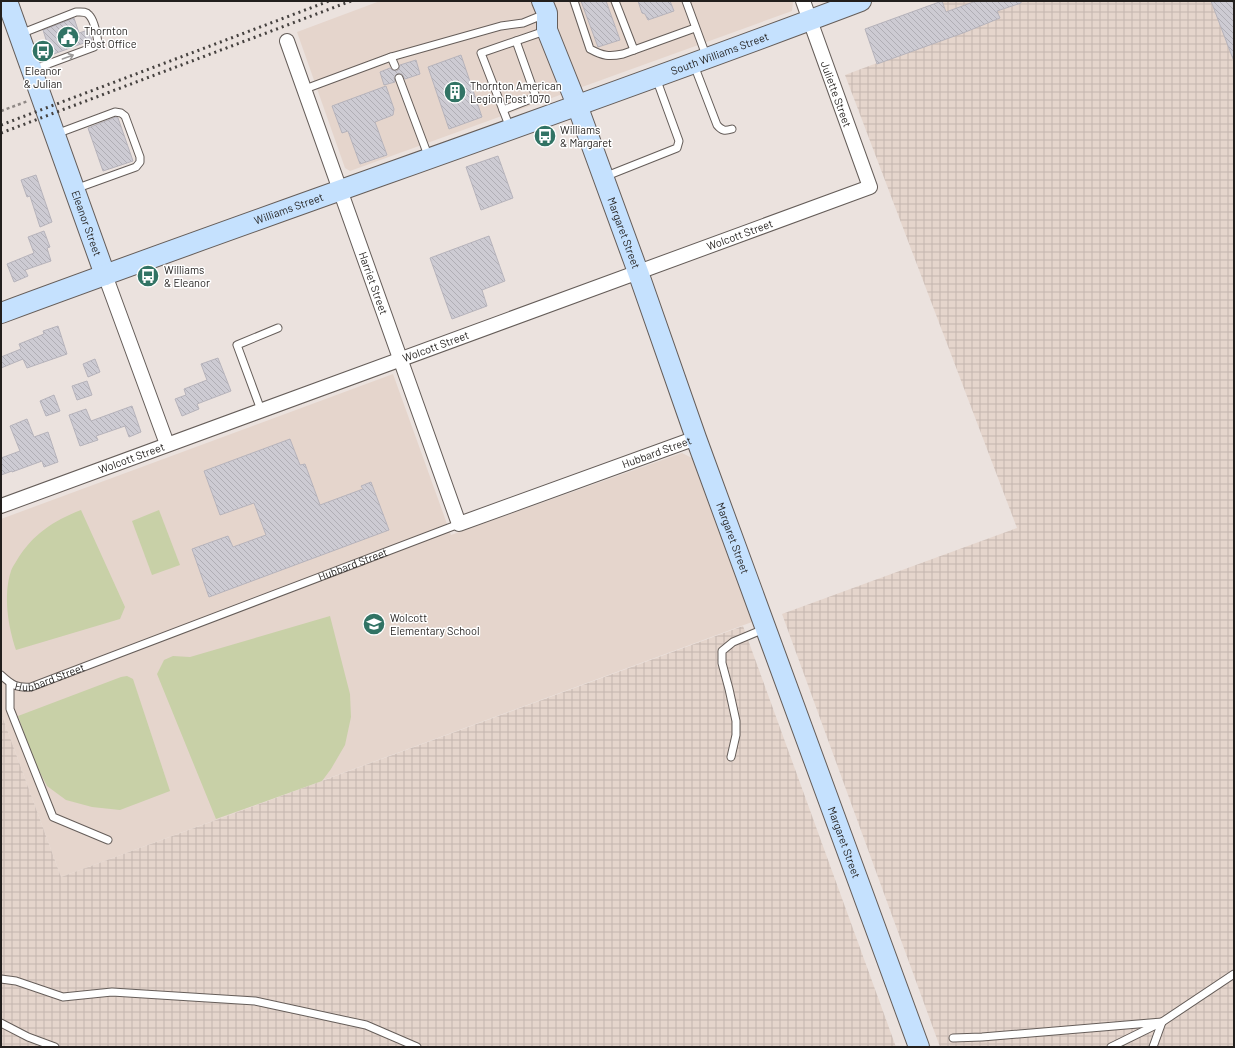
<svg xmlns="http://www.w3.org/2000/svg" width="1235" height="1048" font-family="Barlow,sans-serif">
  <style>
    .built { fill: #e5d5cc }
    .industrial { fill: url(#industrial-grid) }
    .park { fill: #c8d0a7 }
    .building { fill: url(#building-back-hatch); stroke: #b6b3bb }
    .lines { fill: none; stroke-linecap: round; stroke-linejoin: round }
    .lane-casing { stroke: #655d59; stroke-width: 9 }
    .street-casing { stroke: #655d59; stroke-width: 16 }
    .secondary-casing { stroke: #655d59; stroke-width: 22 }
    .path { stroke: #8f8885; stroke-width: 2.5; stroke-dasharray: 3 3; stroke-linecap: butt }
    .lane { stroke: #fff; stroke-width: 7 }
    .street { stroke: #fff; stroke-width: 14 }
    .secondary { stroke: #c5e1fe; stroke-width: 20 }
    .rail { stroke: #45413f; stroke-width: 3; stroke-dasharray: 2 4; stroke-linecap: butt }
    .oneway { stroke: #9c9a99 }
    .labels { text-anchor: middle; stroke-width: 3; stroke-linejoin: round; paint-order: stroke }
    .poi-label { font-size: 11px; fill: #221f1d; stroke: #fff; text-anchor: start }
    .street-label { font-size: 11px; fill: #221f1d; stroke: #fff }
  </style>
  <defs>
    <pattern id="industrial-grid" width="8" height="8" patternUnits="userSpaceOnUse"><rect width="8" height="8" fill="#e5d5cc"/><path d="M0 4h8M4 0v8" fill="none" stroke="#c4b6af"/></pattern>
    <pattern id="building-back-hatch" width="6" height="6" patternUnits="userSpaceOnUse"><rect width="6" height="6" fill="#cdcbd3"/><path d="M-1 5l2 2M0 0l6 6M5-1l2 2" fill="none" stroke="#b0aeb5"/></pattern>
  </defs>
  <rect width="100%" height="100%" fill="#ebe2de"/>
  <g class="built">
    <path d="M 380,1 L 792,1 L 793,2 L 792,11 L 350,171 L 345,168 L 297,32 Z"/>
    <path d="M 393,374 L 451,535 L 682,453 L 692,458 L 752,622 L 61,877 L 1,713 L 1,519 Z"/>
  </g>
  <g class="industrial">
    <path d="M 942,1 L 1234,1 L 1234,1047 L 940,1047 L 782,614 L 1017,528 L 845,75 L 877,63 L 865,29 Z"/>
    <path d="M 743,626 L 896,1047 L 1,1047 L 1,713 L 61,877 Z"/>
  </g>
  <g class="park">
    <path d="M 81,510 L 125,607 L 120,619 L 16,650 C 8,626 3,595 11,571 C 12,567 15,564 17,560 C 33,534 53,521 81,510 Z"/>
    <path d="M 159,510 L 180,565 L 152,575 L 132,521 Z"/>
    <path d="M 330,616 L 350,694 L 351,717 L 345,745 L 331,769 L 322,781 L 216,819 L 157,674 L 164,660 L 173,656 L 190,657 Z"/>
    <path d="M 127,676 L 133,679 L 170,791 L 120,810 L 92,807 L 66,800 L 47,786 L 34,761 L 18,716 L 121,677 Z"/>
  </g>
  <g class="building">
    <path d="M 581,1 L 606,1 L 620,40 L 598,47 Z"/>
    <path d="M 638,1 L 670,1 L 674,11 L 648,20 L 645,14 L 642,13 Z"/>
    <path d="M 942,1 L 946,12 L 976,1 L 1021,1 L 1021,3 L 997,11 L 1000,18 L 963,33 L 877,64 L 865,29 Z"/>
    <path d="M 1211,1 L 1234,1 L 1234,59 L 1233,59 Z"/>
    <path d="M 74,18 L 79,33 L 88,30 L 92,40 L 51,55 L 43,30 Z"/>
    <path d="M 461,55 L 482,117 L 449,129 L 428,67 Z"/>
    <path d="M 416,60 L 420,74 L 405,79 L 402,74 L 398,73 L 394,77 L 395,82 L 384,85 L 380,72 L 390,68 L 392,70 L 397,71 L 399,69 L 400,65 Z"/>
    <path d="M 386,86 L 394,109 L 393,115 L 375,122 L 387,155 L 360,164 L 348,131 L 342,133 L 332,106 Z"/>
    <path d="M 116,117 L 118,118 L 133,161 L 103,171 L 88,128 Z"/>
    <path d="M 498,156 L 513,198 L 481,210 L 466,167 Z"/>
    <path d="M 36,175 L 52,222 L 40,227 L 30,196 L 27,197 L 21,180 Z"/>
    <path d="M 44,231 L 50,247 L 47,248 L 51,261 L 25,270 L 28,276 L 14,282 L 7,264 L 34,253 L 28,237 Z"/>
    <path d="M 489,236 L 505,281 L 482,290 L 487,306 L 452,319 L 430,258 Z"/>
    <path d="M 58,326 L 67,354 L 27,368 L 23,359 L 1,368 L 1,357 L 21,349 L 19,344 L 44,334 L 43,331 Z"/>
    <path d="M 218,358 L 231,391 L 197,404 L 199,409 L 182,416 L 175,399 L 186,395 L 184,389 L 207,380 L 201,364 Z"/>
    <path d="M 95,359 L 100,372 L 88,377 L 83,364 Z"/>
    <path d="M 87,381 L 92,395 L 77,400 L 72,386 Z"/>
    <path d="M 54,395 L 60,411 L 46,416 L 40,401 Z"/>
    <path d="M 132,406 L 141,432 L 129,437 L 125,426 L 96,436 L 98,440 L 80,446 L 69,415 L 86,409 L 91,421 Z"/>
    <path d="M 27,419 L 34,437 L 48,432 L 58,462 L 44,467 L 42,461 L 12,472 L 12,471 L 1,475 L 1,458 L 20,451 L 10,426 Z"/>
    <path d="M 290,439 L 300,465 L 305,464 L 320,505 L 363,489 L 361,486 L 371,482 L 389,530 L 209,597 L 192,549 L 228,536 L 233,547 L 266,535 L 254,503 L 220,515 L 204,471 Z"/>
  </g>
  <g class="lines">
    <g class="lane-casing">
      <g id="lane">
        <path d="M 574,1 L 590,49 C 603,56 609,57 623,54 L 695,28"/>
        <path d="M 615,1 L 634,50"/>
        <path d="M 686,1 L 707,58"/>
        <path d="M 20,34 L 76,12 C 81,12 86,11 89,15 C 94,20 97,36 98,43 L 94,47 L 32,70"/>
        <path d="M 391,57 L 501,26 L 523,23 L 545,14"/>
        <path d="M 694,65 L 717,125 C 722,131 725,131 732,129"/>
        <path d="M 399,78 L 429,158"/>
        <path d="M 305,89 L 391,57 L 395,66"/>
        <path d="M 503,110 L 536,97 L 516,41"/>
        <path d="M 510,128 L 481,53 L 545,31"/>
        <path d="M 56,134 L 115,112 L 121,113 L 125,116 L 140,157 L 140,162 L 136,167 L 75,189"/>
        <path d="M 604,177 L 677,148 L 679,141 L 656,78"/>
        <path d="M 261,410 L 237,345 L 278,328"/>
        <path id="s1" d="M 1,675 C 12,685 16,688 31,687 L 459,524"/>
        <path d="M 10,683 L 10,709 L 53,817 L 108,840"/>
        <path d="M 731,757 L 736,735 L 736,721 L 729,689 L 722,663 L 722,651 L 733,642 L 764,629"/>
        <path d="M 1,979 L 16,981 L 63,997 L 112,992 L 255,1001 L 366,1025 L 417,1047"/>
        <path d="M 1,1023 L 28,1037 L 55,1047"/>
        <path d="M 953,1038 L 982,1037 L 1162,1022 L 1153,1047"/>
        <path d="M 1111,1047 L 1162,1022 L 1234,974"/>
      </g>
    </g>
    <g class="street-casing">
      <g id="street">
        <path id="s2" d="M 287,41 L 459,524 L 696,438"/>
        <path d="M 105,275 L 167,444"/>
        <path id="s3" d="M 1,506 L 870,187 L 803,1"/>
      </g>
    </g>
    <g class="secondary-casing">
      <g id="secondary">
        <path id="s4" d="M 7,1 L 105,275"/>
        <path id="s5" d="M 542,1 L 547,13 L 547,30 L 577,105 L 638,272 L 696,438 L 919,1047"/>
        <path id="s6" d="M 1,313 C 287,207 576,109 861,1"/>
      </g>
    </g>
    <path class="path" d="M 1,111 L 28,101"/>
    <use href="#lane" class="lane"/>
    <use href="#street" class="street"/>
    <use href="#secondary" class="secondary"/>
    <g class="rail">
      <path d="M 1,125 L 329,1"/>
      <path d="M 1,133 L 351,1"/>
    </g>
  </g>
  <defs><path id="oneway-shaft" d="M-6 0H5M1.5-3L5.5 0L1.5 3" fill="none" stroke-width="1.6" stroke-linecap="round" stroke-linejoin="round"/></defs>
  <use class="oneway" href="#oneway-shaft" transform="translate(68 57) rotate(-20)"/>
  <defs>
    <g id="civic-disc" transform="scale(1.15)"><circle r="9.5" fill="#317364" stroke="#fff"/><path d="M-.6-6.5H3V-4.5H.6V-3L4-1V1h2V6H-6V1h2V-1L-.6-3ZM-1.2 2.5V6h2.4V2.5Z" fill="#fff"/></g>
    <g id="bus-disc" transform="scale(1.15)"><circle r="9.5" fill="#317364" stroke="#fff"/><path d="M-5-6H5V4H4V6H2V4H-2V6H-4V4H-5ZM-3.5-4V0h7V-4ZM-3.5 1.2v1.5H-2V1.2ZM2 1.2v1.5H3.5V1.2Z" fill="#fff"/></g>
    <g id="building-disc" transform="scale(1.15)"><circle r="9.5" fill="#317364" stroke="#fff"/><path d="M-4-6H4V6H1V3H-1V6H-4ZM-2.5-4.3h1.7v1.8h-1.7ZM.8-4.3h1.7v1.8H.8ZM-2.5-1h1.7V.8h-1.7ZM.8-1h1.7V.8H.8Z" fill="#fff"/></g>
    <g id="school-disc" transform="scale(1.15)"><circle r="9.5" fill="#317364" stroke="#fff"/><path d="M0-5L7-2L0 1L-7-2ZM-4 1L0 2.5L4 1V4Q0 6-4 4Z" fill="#fff"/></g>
  </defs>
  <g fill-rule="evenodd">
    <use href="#civic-disc" x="68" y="37"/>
    <use href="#bus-disc" x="43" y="51"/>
    <use href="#building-disc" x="455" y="92"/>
    <use href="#bus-disc" x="545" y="136"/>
    <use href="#bus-disc" x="148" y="276"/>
    <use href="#school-disc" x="374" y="624"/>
  </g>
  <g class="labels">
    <g class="poi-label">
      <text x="84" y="35">Thornton<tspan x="84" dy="13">Post Office</tspan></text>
      <text x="43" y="75" text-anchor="middle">Eleanor<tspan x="43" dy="13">&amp; Julian</tspan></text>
      <text x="470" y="90">Thornton American<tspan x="470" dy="13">Legion Post 1070</tspan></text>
      <text x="560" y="134">Williams<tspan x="560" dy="13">&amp; Margaret</tspan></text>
      <text x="164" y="274">Williams<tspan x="164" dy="13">&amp; Eleanor</tspan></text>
      <text x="390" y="622">Wolcott<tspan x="390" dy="13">Elementary School</tspan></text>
    </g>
    <g class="street-label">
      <text dy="4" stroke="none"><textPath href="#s6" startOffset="764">South Williams Street</textPath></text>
      <text transform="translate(836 94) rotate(70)" y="4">Juliette Street</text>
      <text dy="4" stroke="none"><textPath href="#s6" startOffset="306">Williams Street</textPath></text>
      <text dy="4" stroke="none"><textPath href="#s4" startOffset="236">Eleanor Street</textPath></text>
      <text dy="4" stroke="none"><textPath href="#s5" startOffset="247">Margaret Street</textPath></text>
      <text dy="4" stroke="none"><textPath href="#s3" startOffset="787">Wolcott Street</textPath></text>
      <text dy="4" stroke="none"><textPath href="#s2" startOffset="257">Harriet Street</textPath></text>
      <text dy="4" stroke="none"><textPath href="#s3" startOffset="463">Wolcott Street</textPath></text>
      <text dy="4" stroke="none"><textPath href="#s2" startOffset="723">Hubbard Street</textPath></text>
      <text dy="4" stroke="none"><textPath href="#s3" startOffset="139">Wolcott Street</textPath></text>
      <text dy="4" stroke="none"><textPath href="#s5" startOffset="571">Margaret Street</textPath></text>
      <text dy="4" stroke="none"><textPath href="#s1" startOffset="378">Hubbard Street</textPath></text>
      <text dy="4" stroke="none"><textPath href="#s1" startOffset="54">Hubbard Street</textPath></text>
      <text dy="4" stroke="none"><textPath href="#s5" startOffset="895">Margaret Street</textPath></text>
    </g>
  </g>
  <rect width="1235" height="1048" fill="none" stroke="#221f1d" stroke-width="4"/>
</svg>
